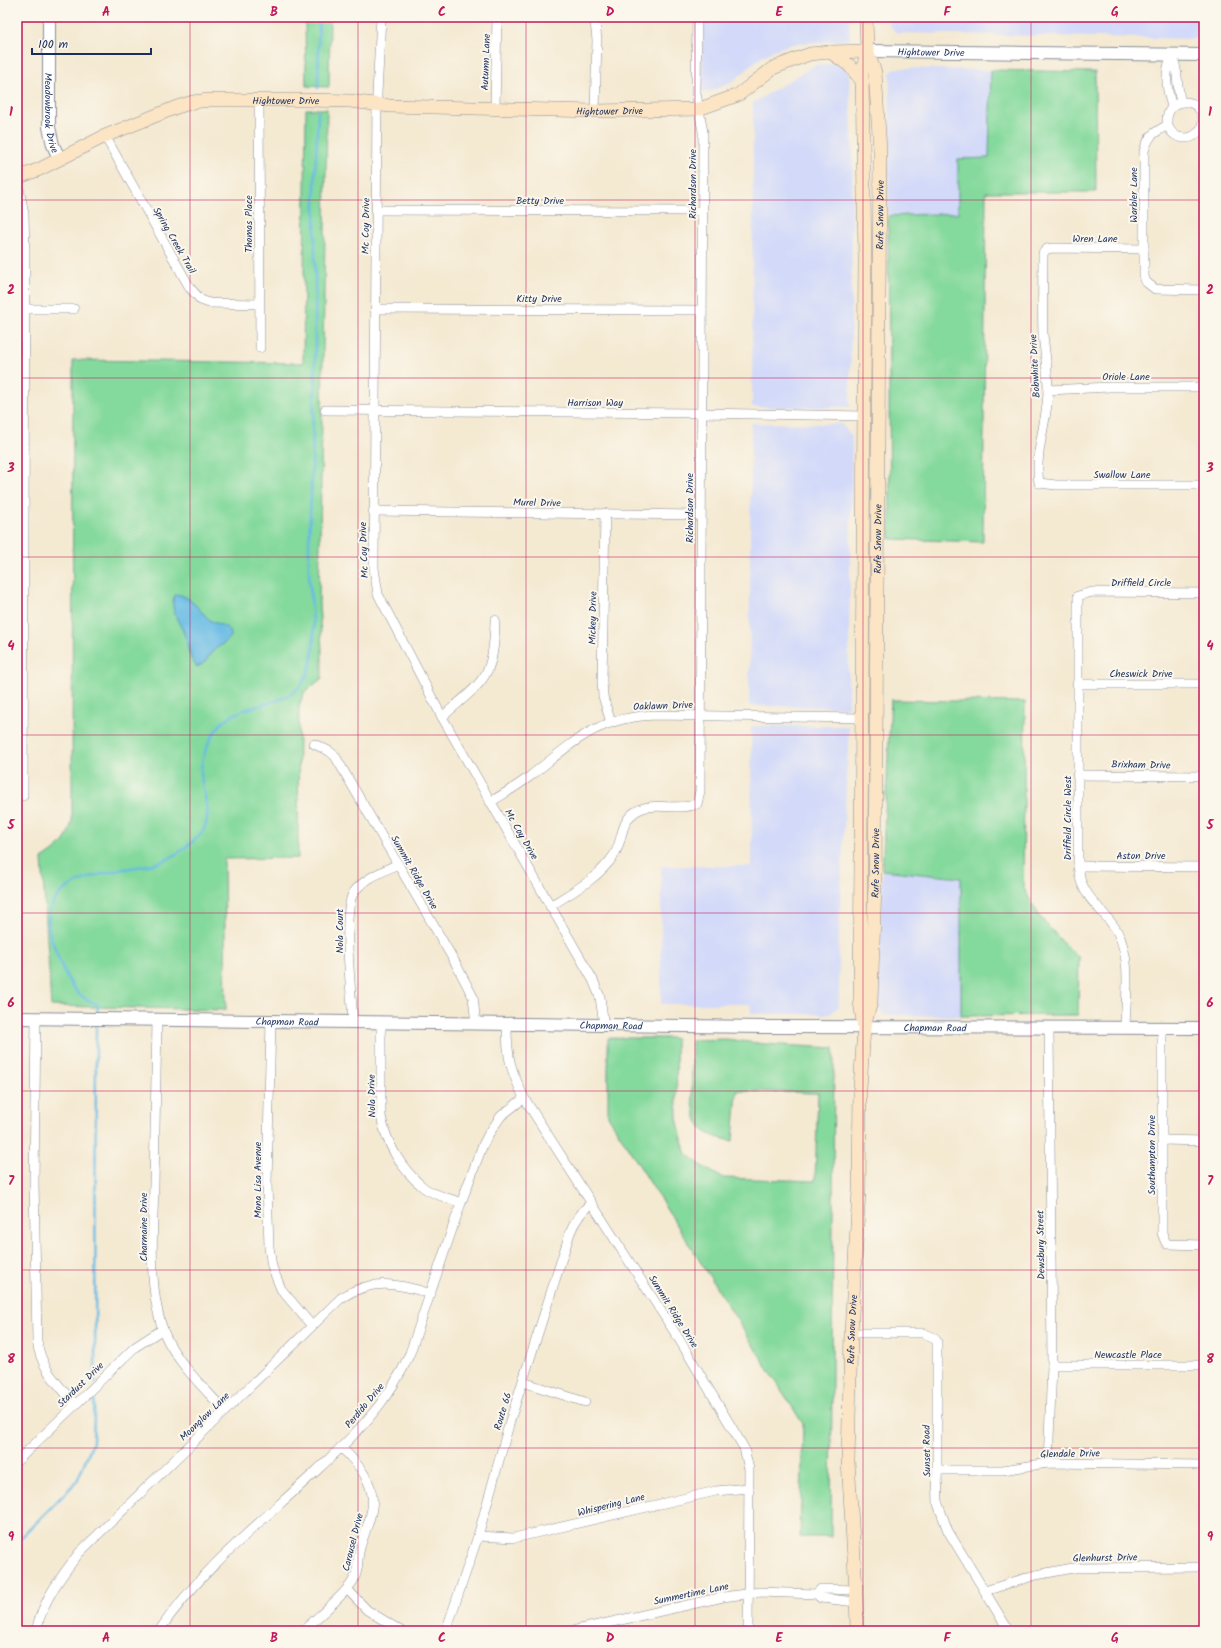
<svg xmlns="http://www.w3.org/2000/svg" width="1221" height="1648" font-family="Kalam,sans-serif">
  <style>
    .built { fill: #d2d9f9 }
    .green { fill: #84d99c; stroke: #50847d }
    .water { fill: #68bbe4; stroke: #4275a1 }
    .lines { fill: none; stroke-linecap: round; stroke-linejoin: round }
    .stream { stroke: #68bbe4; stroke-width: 2.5 }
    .minor-casing { stroke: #888c98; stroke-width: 10 }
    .tertiary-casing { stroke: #888c98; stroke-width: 14 }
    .secondary-casing { stroke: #888c98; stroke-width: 14 }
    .minor { stroke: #fff; stroke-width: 9 }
    .tertiary { stroke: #fff; stroke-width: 12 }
    .secondary { stroke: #fce5c4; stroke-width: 13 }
    .grid { fill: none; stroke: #c2185b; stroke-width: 1; stroke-opacity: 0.55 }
    .labels { text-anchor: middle; stroke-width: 4; stroke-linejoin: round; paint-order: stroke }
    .street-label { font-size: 10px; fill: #1b2f5e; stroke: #fbf7ec }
    .neatline { fill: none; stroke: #c2185b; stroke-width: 1.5 }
    .grid-label { font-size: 13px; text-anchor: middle; font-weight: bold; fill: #c2185b }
  </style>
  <rect width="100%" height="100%" fill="#fbf7ec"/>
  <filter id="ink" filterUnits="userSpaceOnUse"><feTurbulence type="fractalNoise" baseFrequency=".025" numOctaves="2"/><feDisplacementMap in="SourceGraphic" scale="8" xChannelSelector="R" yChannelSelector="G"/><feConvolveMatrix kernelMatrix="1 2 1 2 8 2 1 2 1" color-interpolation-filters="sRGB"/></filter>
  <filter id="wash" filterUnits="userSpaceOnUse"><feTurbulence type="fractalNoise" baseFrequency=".012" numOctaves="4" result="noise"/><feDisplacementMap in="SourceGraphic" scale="16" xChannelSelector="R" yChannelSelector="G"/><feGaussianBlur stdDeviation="0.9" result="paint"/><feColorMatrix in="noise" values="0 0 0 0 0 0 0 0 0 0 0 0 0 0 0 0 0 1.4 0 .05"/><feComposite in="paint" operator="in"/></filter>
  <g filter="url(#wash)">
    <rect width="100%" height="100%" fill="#f4e9d1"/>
    <g class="built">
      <path d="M 703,17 L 849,17 L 850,40 L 793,44 L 774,50 L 756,61 L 735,80 L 712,91 L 702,92 Z"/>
      <path d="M 889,17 L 1197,17 L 1197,39 L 897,33 L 889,25 Z"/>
      <path d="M 840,63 L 849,72 L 853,155 L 850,407 L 752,407 L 753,103 L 815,65 Z"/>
      <path d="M 894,68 L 991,70 L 989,159 L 958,159 L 958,213 L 888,216 L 890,73 Z"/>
      <path d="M 751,423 L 841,424 L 852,436 L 848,707 L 749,706 Z"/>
      <path d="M 751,726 L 849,726 L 839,930 L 839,1007 L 830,1014 L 751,1014 L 750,1004 L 661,1004 L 661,866 L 752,866 Z"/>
      <path d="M 882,870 L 961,878 L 961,1016 L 883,1015 L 878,1007 Z"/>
    </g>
    <g class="green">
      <path d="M 305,17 L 330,17 L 329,87 L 306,86 Z"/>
      <path d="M 991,70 L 1095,72 L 1096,192 L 986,192 L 983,542 L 890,539 L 888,216 L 958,213 L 958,159 L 989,158 Z"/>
      <path d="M 306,109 L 327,109 L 319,604 L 322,649 L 322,678 L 304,693 L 299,706 L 298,858 L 224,859 L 226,1010 L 51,1006 L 42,859 C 60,847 68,841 72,820 L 73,360 L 303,363 Z"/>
      <path d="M 891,700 L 1025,702 L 1023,887 L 1040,917 L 1065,945 L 1079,957 L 1078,1015 L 961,1016 L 961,878 L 882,870 Z"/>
      <path d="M 608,1038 L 676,1038 L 677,1118 L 685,1152 L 703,1167 L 723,1178 L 815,1181 L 818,1093 L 737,1091 L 733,1141 C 723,1139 708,1136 701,1128 C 688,1111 693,1062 692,1040 L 726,1039 L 765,1044 L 834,1048 L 831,1537 L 800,1537 L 803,1424 L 608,1116 Z"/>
    </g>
    <path class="water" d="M 175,594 C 191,595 198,610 210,620 C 215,624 222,624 227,628 C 230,630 231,633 231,636 C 226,644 218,646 212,652 C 205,660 209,661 197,667 C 188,657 189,648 185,636 C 180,622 168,609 175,594 Z"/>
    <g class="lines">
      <g class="stream">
        <path d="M 318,88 L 319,17"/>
        <path d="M 97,1016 L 98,1005 C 92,1002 85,999 80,995 C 69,986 59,960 54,946 C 29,886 93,874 137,867 C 143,866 151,865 157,863 C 172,859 185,848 197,838 C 218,818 200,793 201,770 C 202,754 212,733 222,723 C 246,699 292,710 307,675 C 320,644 310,605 309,572 C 308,538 311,503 312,468 C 313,441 312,415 315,388 L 315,176 L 318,112"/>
        <path d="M 95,1382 L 96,1023"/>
        <path d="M 17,1542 L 77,1481 L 93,1442 L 95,1389"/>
      </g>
    </g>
  </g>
  <g filter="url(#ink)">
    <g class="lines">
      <g class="minor-casing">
        <g id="minor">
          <path d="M 381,17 L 377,94 L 374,568 L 378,594 L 442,717 L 593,980 L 600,997 L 604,1025"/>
          <path d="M 1172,55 C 1179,70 1176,86 1181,102"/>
          <path d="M 259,100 L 260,348"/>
          <circle cx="1185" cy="120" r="18"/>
          <path d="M 1172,106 C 1166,89 1164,72 1172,55"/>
          <path d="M 495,108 L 497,17"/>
          <path d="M 595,111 L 597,40 L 595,22"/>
          <path d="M 1168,125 C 1153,133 1149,135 1144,151 L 1144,276 L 1146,282 L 1155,289 L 1204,290"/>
          <path d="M 105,136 L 190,288 L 201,300 L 209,303 L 259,304"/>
          <path d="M 17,178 L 24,214 L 25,253 L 23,796"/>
          <path d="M 377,210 L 702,211"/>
          <path d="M 1144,249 L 1052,248 L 1047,249 L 1043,253 C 1043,280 1042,308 1043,335 C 1045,353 1048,372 1048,390 C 1048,421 1034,451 1039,483 L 1056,485 L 1204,485"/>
          <path d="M 24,309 L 74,309"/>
          <path d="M 375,309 L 702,310"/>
          <path d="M 1048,390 L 1110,387 L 1204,387"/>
          <path d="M 325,410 L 700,413 L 864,416"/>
          <path d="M 373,511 L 700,515"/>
          <path d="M 605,513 L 602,681 L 603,696 L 611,723"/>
          <path d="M 1077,684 L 1204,684"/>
          <path d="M 442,717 C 484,680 494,679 495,620"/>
          <path d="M 314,744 L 329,751 L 335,756 L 456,964 L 473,997 L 476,1024"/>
          <path d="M 1077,775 L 1204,776"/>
          <path d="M 490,802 C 504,794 517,786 529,777 C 573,743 596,717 656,715 L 862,718"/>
          <path d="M 1078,866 L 1204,867"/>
          <path d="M 550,906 C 574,891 599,878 614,855 C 623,841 620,822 635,812 C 653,800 678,812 697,804 L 700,791 L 703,132 L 696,93 L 697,17"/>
          <path d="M 36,1018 L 34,1182 L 37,1341 C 41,1369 57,1383 75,1404"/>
          <path d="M 157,1020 C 156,1075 155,1129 154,1184 C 153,1231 147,1291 165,1335 C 178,1364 204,1388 225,1411"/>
          <path d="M 271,1021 L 267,1184 L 269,1247 L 272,1267 L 281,1289 L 312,1326"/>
          <path d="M 353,1022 C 352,997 341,910 354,892 C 363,879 384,871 398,864"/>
          <path d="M 381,1023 L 381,1116 C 386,1143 401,1169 423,1187 C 433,1195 449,1198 461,1203"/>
          <path d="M 507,1025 C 507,1058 510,1068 524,1098 L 679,1339 L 744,1448 L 749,1469 L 748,1631"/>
          <path d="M 1125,1027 C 1126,996 1132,959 1117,931 C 1107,914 1089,902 1082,884 C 1080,879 1079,872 1078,866 L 1078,596 L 1092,592 L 1204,593"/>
          <path d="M 1162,1027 L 1162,1233 L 1165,1241 L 1167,1244 L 1204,1245"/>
          <path d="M 1162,1140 L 1204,1141"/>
          <path d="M 851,1333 L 923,1333 L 935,1338 L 937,1342 L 937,1470 L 938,1504 L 948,1531 L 1009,1631"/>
          <path d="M 1052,1365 L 1204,1365"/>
          <path d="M 523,1382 L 585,1402"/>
          <path d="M 17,1461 L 135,1347 L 163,1329"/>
          <path d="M 1048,1463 L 1052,1365 L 1049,1028"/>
          <path d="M 937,1470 L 1003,1470 L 1048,1463 L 1204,1465"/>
          <path d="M 478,1536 L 514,1538 L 716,1491 L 749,1488"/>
          <path d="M 347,1589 L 367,1610 L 401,1631"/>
          <path d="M 985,1591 L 1036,1575 L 1073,1568 L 1204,1567"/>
          <path d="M 816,1594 L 821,1589 L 856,1590"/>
          <path d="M 36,1631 C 43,1600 60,1578 79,1553 L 341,1298 C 372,1278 398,1283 431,1294"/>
          <path d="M 159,1631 C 200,1570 260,1523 314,1473 C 353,1437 389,1403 410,1353 L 461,1203 L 482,1147 L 488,1135 L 501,1116 L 524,1098"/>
          <path d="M 303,1631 C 315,1619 345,1595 353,1581 C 359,1571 357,1562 359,1552 C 362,1537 370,1523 372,1508 C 376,1483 357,1463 341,1447"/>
          <path d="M 446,1631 L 478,1536 L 510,1421 L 570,1233 C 575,1220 581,1212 591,1203"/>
          <path d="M 572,1631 L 723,1597 L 760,1592 L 816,1594 L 821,1598 L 856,1602"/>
        </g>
      </g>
      <g class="tertiary-casing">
        <g id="tertiary">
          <path id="s1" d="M 49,17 L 49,127 L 53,145 L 59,158"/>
          <path id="s2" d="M 867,51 L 1204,55"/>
          <path id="s3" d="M 17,1018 L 764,1027 L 1204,1028"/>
        </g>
      </g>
      <g class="secondary-casing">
        <g id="secondary">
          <path d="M 830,52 L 849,65 L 863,82"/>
          <path id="s4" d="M 17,178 L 40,169 L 105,136 L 177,107 L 193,102 L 209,100 L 306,100 L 350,101 L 390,106 L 595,111 L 699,109 L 738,95 L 773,68 L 799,58 L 810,54 L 830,52 L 867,51"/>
          <path id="s5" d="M 865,1023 L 871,1002 L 875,883 L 880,151 L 875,72 L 867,51"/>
          <path id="s6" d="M 857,1631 L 856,1590 L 848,1461 L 851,1333 L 859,1190 L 860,1089 L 864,1028 L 860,1002 L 865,259 L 862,73 L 867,51 L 866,17"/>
        </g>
      </g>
      <use href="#minor" class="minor"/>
      <use href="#tertiary" class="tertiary"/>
      <use href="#secondary" class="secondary"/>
    </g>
  </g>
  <path class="grid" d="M 190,17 L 190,1631M 358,17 L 358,1631M 526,17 L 526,1631M 695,17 L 695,1631M 863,17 L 863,1631M 1031,17 L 1031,1631M 17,200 L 1204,200M 17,378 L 1204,378M 17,557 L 1204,557M 17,735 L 1204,735M 17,913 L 1204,913M 17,1091 L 1204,1091M 17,1270 L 1204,1270M 17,1448 L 1204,1448"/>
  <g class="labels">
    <g class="street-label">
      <text dy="4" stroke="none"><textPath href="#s2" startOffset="64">Hightower Drive</textPath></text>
      <text transform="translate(485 62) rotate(-88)" y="4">Autumn Lane</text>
      <text dy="4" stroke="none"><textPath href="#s4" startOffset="285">Hightower Drive</textPath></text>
      <text dy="4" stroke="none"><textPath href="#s4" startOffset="609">Hightower Drive</textPath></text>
      <text dy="4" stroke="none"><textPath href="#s1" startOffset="96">Meadowbrook Drive</textPath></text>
      <text transform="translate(692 184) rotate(-90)" y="4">Richardson Drive</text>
      <text transform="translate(1133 195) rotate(-90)" y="4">Warbler Lane</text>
      <text x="540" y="204">Betty Drive</text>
      <text dy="4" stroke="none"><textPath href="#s5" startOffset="809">Rufe Snow Drive</textPath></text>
      <text transform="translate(248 224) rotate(-90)" y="4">Thomas Place</text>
      <text transform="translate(365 226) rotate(-89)" y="4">Mc Coy Drive</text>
      <text x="1095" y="242">Wren Lane</text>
      <text transform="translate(175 240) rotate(60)" y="4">Spring Creek Trail</text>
      <text x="539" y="302">Kitty Drive</text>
      <text transform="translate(1034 366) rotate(-93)" y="4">Bobwhite Drive</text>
      <text x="1126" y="380">Oriole Lane</text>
      <text x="595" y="406">Harrison Way</text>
      <text x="1122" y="478">Swallow Lane</text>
      <text transform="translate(537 502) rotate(1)" y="4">Murel Drive</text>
      <text transform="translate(689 508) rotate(-90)" y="4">Richardson Drive</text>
      <text dy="4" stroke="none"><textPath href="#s5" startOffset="485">Rufe Snow Drive</textPath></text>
      <text transform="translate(363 550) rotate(-92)" y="4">Mc Coy Drive</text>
      <text x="1141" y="586">Driffield Circle</text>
      <text transform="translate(592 618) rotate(-89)" y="4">Mickey Drive</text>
      <text x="1141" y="677">Cheswick Drive</text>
      <text transform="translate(663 705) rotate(-2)" y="4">Oaklawn Drive</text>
      <text transform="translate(1141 764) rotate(1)" y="4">Brixham Drive</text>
      <text transform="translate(1067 818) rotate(-90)" y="4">Driffield Circle West</text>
      <text transform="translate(522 834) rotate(60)" y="4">Mc Coy Drive</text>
      <text x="1141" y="859">Aston Drive</text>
      <text dy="4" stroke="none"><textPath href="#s5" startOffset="161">Rufe Snow Drive</textPath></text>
      <text transform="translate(415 872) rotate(60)" y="4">Summit Ridge Drive</text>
      <text transform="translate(339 931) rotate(-90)" y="4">Nola Court</text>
      <text dy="4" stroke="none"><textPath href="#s3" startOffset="270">Chapman Road</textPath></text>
      <text dy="4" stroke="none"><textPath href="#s3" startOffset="594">Chapman Road</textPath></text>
      <text dy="4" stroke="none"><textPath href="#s3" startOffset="918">Chapman Road</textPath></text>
      <text transform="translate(371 1096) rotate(-91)" y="4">Nola Drive</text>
      <text transform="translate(1151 1155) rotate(-90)" y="4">Southampton Drive</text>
      <text transform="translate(257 1180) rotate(-90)" y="4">Mona Lisa Avenue</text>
      <text transform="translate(143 1227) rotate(-90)" y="4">Charmaine Drive</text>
      <text transform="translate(1040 1245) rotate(-91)" y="4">Dewsbury Street</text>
      <text transform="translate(674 1311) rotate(58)" y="4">Summit Ridge Drive</text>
      <text dy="4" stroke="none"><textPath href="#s6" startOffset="302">Rufe Snow Drive</textPath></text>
      <text x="1128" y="1358">Newcastle Place</text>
      <text transform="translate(80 1384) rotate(-44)" y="4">Stardust Drive</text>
      <text transform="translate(364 1405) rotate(-50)" y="4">Perdido Drive</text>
      <text transform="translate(502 1411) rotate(-73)" y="4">Route 66</text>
      <text transform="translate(204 1416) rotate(-44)" y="4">Moonglow Lane</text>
      <text transform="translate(926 1451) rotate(-91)" y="4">Sunset Road</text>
      <text transform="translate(1070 1453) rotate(-1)" y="4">Glendale Drive</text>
      <text transform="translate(611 1504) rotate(-14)" y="4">Whispering Lane</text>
      <text transform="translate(352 1542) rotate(-76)" y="4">Carousel Drive</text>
      <text transform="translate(1105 1557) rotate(-1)" y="4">Glenhurst Drive</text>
      <text transform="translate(691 1593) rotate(-12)" y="4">Summertime Lane</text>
    </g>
  </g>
  <rect width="1221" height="1648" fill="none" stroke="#fbf7ec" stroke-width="44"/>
  <path d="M32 48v6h119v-6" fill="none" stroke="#1b2f5e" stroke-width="2"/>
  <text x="38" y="48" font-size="12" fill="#1b2f5e" stroke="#fbf7ec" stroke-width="3" paint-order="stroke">100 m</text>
  <rect x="22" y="22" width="1177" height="1604" class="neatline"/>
  <g class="grid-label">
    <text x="106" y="16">A</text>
    <text x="274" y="16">B</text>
    <text x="442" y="16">C</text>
    <text x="610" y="16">D</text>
    <text x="779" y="16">E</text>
    <text x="947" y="16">F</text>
    <text x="1115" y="16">G</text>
    <text x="11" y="116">1</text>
    <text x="1210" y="116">1</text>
    <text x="11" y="294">2</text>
    <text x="1210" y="294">2</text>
    <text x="11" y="472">3</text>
    <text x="1210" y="472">3</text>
    <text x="11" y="650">4</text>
    <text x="1210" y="650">4</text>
    <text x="11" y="829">5</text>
    <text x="1210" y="829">5</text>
    <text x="11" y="1007">6</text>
    <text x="1210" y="1007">6</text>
    <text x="11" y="1185">7</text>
    <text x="1210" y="1185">7</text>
    <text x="11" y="1363">8</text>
    <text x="1210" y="1363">8</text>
    <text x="11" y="1541">9</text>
    <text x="1210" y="1541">9</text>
    <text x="106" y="1642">A</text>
    <text x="274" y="1642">B</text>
    <text x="442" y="1642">C</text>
    <text x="610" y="1642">D</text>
    <text x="779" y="1642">E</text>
    <text x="947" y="1642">F</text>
    <text x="1115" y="1642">G</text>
  </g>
</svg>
